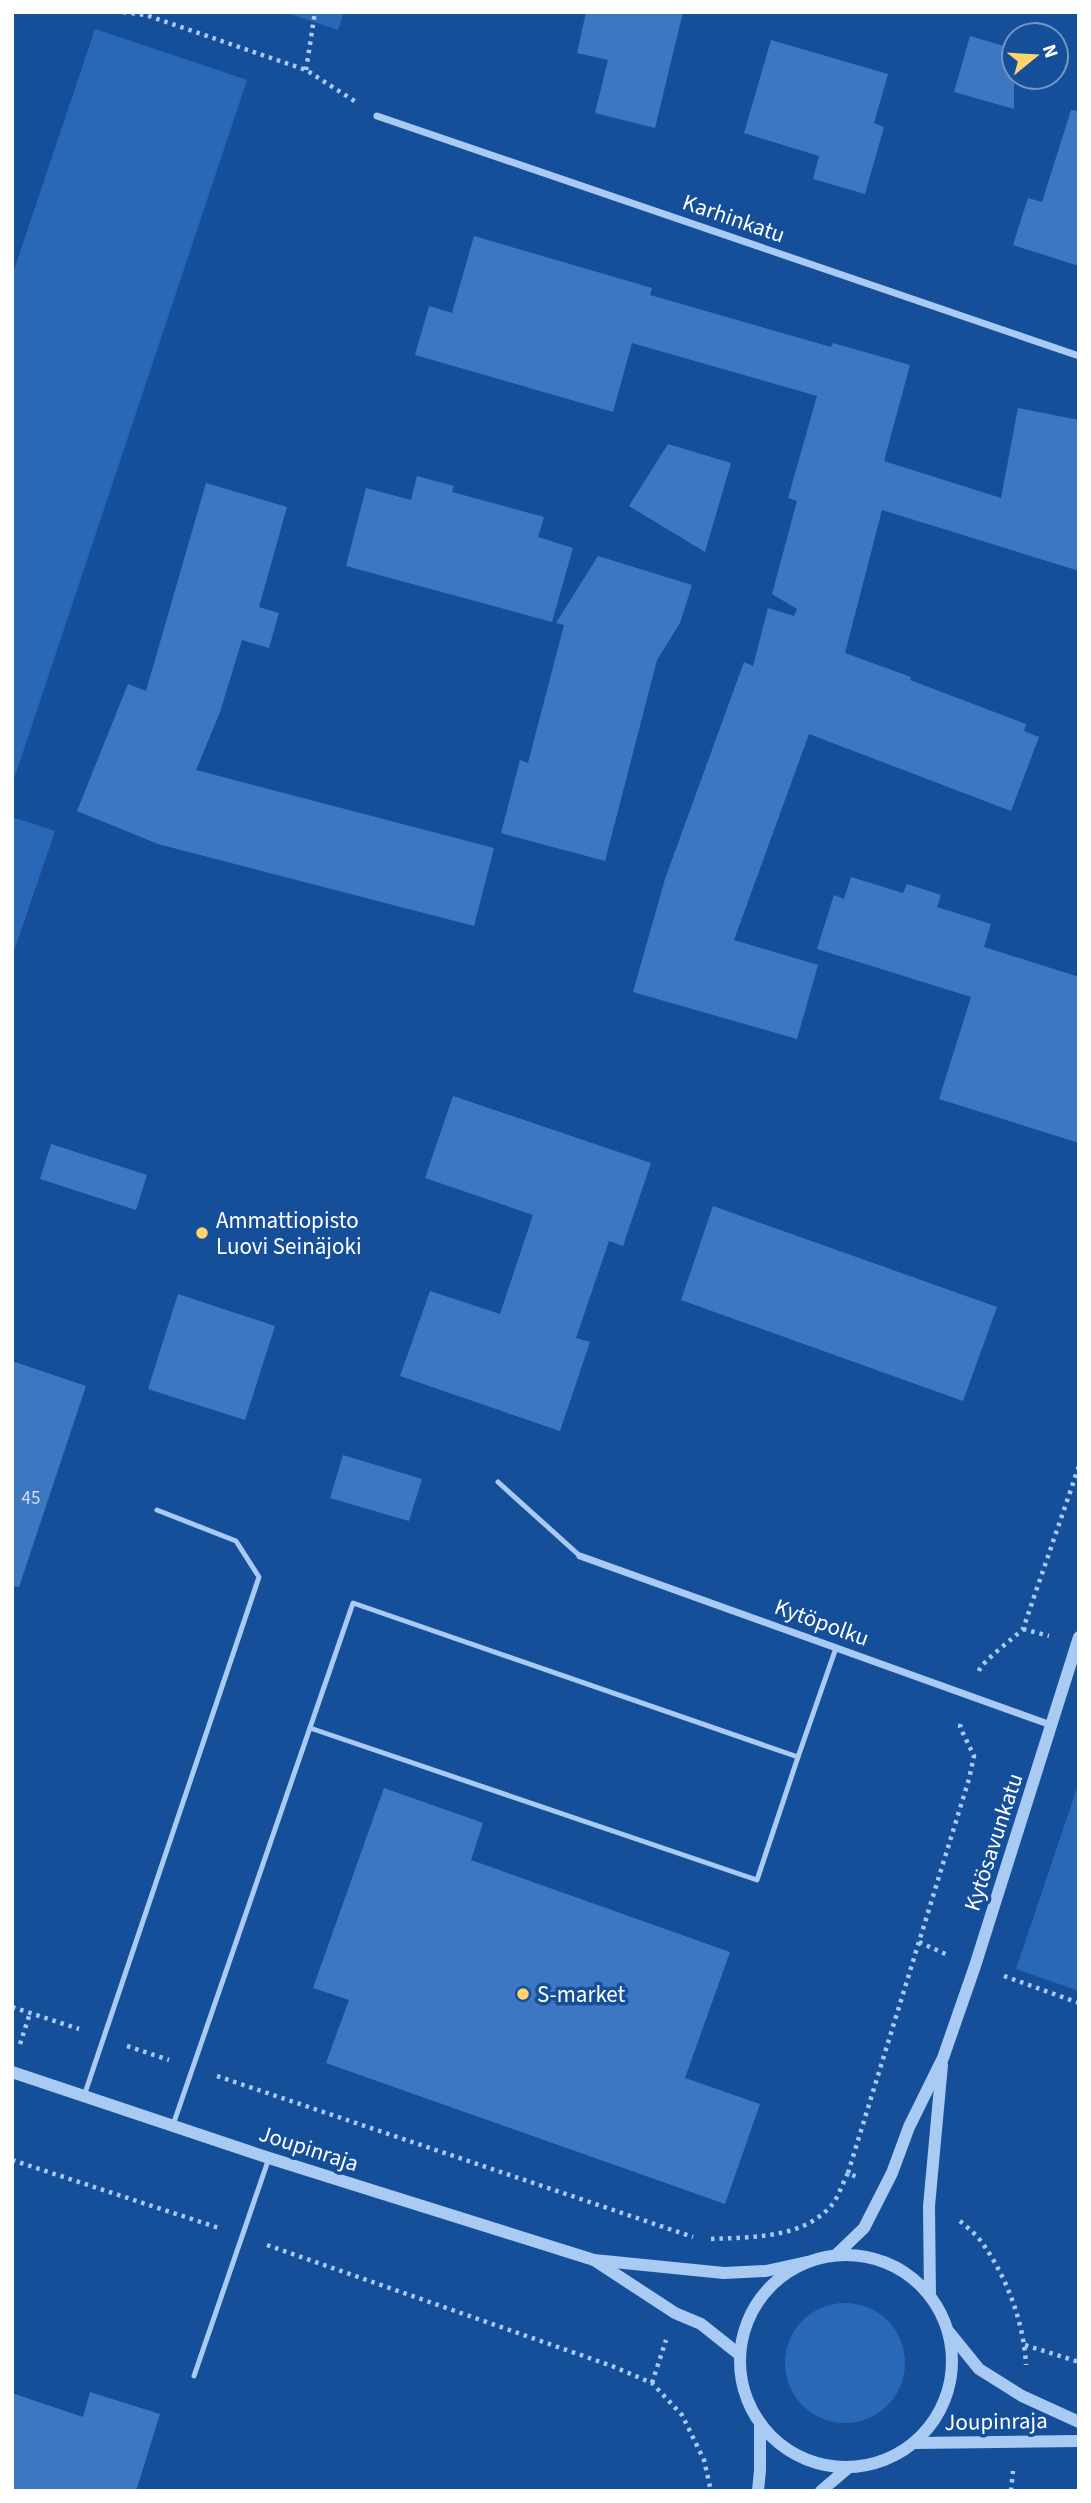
<svg xmlns="http://www.w3.org/2000/svg" width="1091" height="2503" font-family="'Source Sans 3',sans-serif">
  <style>
    .green { fill: #2968b7 }
    .building { fill: #3e77c1 }
    .lines { fill: none; stroke-linecap: round; stroke-linejoin: round }
    .path { stroke: #a9caf2; stroke-width: 4.5; stroke-dasharray: 3.5 5; stroke-linecap: butt }
    .service { stroke: #a9caf2; stroke-width: 5 }
    .minor { stroke: #a9caf2; stroke-width: 7 }
    .tertiary { stroke: #a9caf2; stroke-width: 12 }
    .poi-dot { fill: #ffd56b; stroke: #164f99; stroke-width: 2.5 }
    .labels { text-anchor: middle; stroke-width: 7; stroke-linejoin: round; paint-order: stroke }
    .number-label { font-size: 19px; fill: #cfddf0 }
    .street-label { font-size: 23px; fill: #fff; stroke: #164f99 }
    .poi-label { font-size: 23px; fill: #fff; stroke: #164f99; text-anchor: start }
  </style>
  <rect width="100%" height="100%" fill="#164f99"/>
  <g class="green">
    <path d="M 285,12 L 344,12 L 338,30 Z"/>
    <path d="M 95,29 L 247,80 L 15,776 L 12,775 L 12,276 Z"/>
    <path d="M 12,817 L 55,831 L 12,957 Z"/>
    <path d="M 1079,1782 L 1079,1991 L 1016,1969 Z"/>
    <circle cx="845" cy="2363" r="60"/>
  </g>
  <g class="building">
    <path d="M 586,12 L 683,12 L 655,128 L 595,113 L 608,60 L 577,53 Z"/>
    <path d="M 970,36 L 1014,49 L 1014,109 L 954,92 Z"/>
    <path d="M 771,40 L 888,74 L 874,123 L 884,127 L 865,194 L 813,179 L 819,156 L 744,133 Z"/>
    <path d="M 1071,110 L 1079,111 L 1079,266 L 1013,245 L 1028,198 L 1042,202 Z"/>
    <path d="M 474,236 L 652,288 L 650,295 L 831,347 L 833,343 L 910,365 L 884,461 L 1001,498 L 1018,408 L 1079,420 L 1079,571 L 882,510 L 845,653 L 911,677 L 910,680 L 1026,724 L 1024,731 L 1039,737 L 1011,811 L 809,734 L 734,940 L 818,965 L 797,1039 L 633,992 L 665,879 L 744,662 L 753,666 L 768,608 L 794,616 L 797,609 L 772,594 L 797,501 L 788,498 L 817,396 L 632,343 L 613,412 L 415,355 L 429,306 L 452,313 Z"/>
    <path d="M 668,444 L 731,463 L 705,552 L 629,506 Z"/>
    <path d="M 417,476 L 454,486 L 452,492 L 544,517 L 538,537 L 573,548 L 552,622 L 346,566 L 366,488 L 411,500 Z"/>
    <path d="M 206,483 L 287,507 L 259,607 L 279,613 L 269,648 L 242,640 L 220,712 L 196,770 L 494,848 L 474,926 L 158,844 L 77,811 L 128,684 L 146,691 Z"/>
    <path d="M 598,556 L 692,585 L 680,623 L 657,660 L 605,861 L 501,833 L 520,760 L 528,763 L 564,625 L 556,623 Z"/>
    <path d="M 851,877 L 903,893 L 907,884 L 941,895 L 937,907 L 991,924 L 984,947 L 1079,977 L 1079,1143 L 939,1099 L 971,997 L 817,949 L 834,895 L 844,899 Z"/>
    <path d="M 453,1096 L 651,1163 L 623,1246 L 609,1241 L 576,1338 L 590,1342 L 560,1431 L 400,1376 L 430,1291 L 500,1314 L 533,1215 L 425,1178 Z"/>
    <path d="M 51,1144 L 147,1175 L 136,1210 L 40,1179 Z"/>
    <path d="M 713,1206 L 997,1307 L 963,1401 L 681,1300 Z"/>
    <path d="M 178,1294 L 275,1326 L 245,1420 L 148,1389 Z"/>
    <path d="M 12,1361 L 86,1386 L 19,1587 L 12,1586 Z"/>
    <path d="M 343,1455 L 422,1479 L 409,1521 L 330,1498 Z"/>
    <path d="M 384,1788 L 483,1823 L 471,1860 L 730,1952 L 685,2078 L 760,2104 L 725,2204 L 326,2063 L 349,2000 L 313,1988 Z"/>
    <path d="M 90,2392 L 160,2414 L 136,2491 L 12,2491 L 12,2393 L 83,2417 Z"/>
  </g>
  <g class="lines">
    <g class="path">
      <path d="M 123,12 L 146,15 L 306,70 L 356,102"/>
      <path d="M 306,70 L 315,12"/>
      <path d="M 1023,1629 L 1049,1636"/>
      <path d="M 979,1671 C 982,1661 1013,1639 1023,1629 L 1079,1466"/>
      <path d="M 919,1942 L 950,1956"/>
      <path d="M 1004,1976 L 1079,2003"/>
      <path d="M 12,2007 L 79,2029"/>
      <path d="M 20,2044 L 30,2013"/>
      <path d="M 127,2046 L 169,2060"/>
      <path d="M 217,2076 L 693,2237"/>
      <path d="M 12,2160 L 219,2228"/>
      <path d="M 848,2173 L 969,1779 L 974,1756 L 960,1727 L 961,1722"/>
      <path d="M 960,2221 C 968,2228 977,2235 983,2244 C 1007,2278 1024,2323 1026,2365"/>
      <path d="M 711,2239 C 750,2237 801,2239 830,2207 C 838,2199 842,2184 848,2173 L 859,2178"/>
      <path d="M 267,2245 L 612,2366 L 652,2383 L 682,2415 L 704,2460 L 711,2491"/>
      <path d="M 1025,2345 L 1079,2362"/>
      <path d="M 652,2383 L 666,2340"/>
      <path d="M 1011,2491 L 1013,2471"/>
    </g>
    <g class="service">
      <path d="M 498,1482 L 580,1556"/>
      <path d="M 310,1728 L 757,1880 L 798,1757"/>
      <path d="M 84,2096 L 259,1577 L 236,1541 L 157,1510"/>
      <path d="M 173,2125 L 353,1603 L 798,1757 L 836,1648"/>
      <path d="M 194,2376 L 269,2158"/>
    </g>
    <g class="minor">
      <path d="M 377,116 L 1079,356"/>
      <path d="M 580,1556 L 1051,1725"/>
    </g>
    <g class="tertiary">
      <path d="M 12,2072 L 269,2158 L 594,2260 L 724,2273 L 766,2271 L 807,2262"/>
      <path d="M 836,2255 L 864,2228 L 892,2173 L 909,2127 L 943,2058 L 975,1966 L 1079,1637"/>
      <circle cx="846" cy="2361" r="106"/>
      <path d="M 594,2260 L 675,2313 L 701,2324 L 740,2355"/>
      <path d="M 930,2296 L 929,2206 L 942,2065"/>
      <path d="M 949,2332 L 979,2369 L 1022,2396 L 1079,2422"/>
      <path d="M 915,2443 L 1079,2441"/>
      <path d="M 758,2491 L 760,2470 L 760,2423"/>
      <path d="M 821,2491 L 848,2468"/>
    </g>
  </g>
  <g class="poi-dot">
    <circle cx="202" cy="1233" r="7"/>
    <circle cx="523" cy="1994" r="7"/>
  </g>
  <g class="labels">
    <g class="number-label">
      <text x="31" y="1504">45</text>
    </g>
    <g class="street-label">
      <text transform="translate(734 218) rotate(19)" y="8">Karhinkatu</text>
      <text transform="translate(822 1622) rotate(20)" y="8">Kytöpolku</text>
      <text transform="translate(993 1842) rotate(-72)" y="8">Kytösavunkatu</text>
      <text transform="translate(309 2148) rotate(18)" y="8">Joupinraja</text>
      <text transform="translate(996 2421) rotate(-1)" y="8">Joupinraja</text>
    </g>
    <g class="poi-label">
      <text x="216" y="1228">Ammattiopisto<tspan x="216" dy="26">Luovi Seinäjoki</tspan></text>
      <text x="537" y="2002">S-market</text>
    </g>
  </g>
  <rect width="1091" height="2503" fill="none" stroke="#ffffff" stroke-width="28"/>
  <g transform="translate(1035 56) rotate(72)"><circle r="33" fill="#164f99" stroke="#7395c2" stroke-width="2"/>
  <path d="M0-5L12 26L0 18L-12 26Z" fill="#ffd56b"/>
  <text y="-10" font-size="19" font-weight="bold" text-anchor="middle" fill="#ffffff">N</text>
  </g>
</svg>
